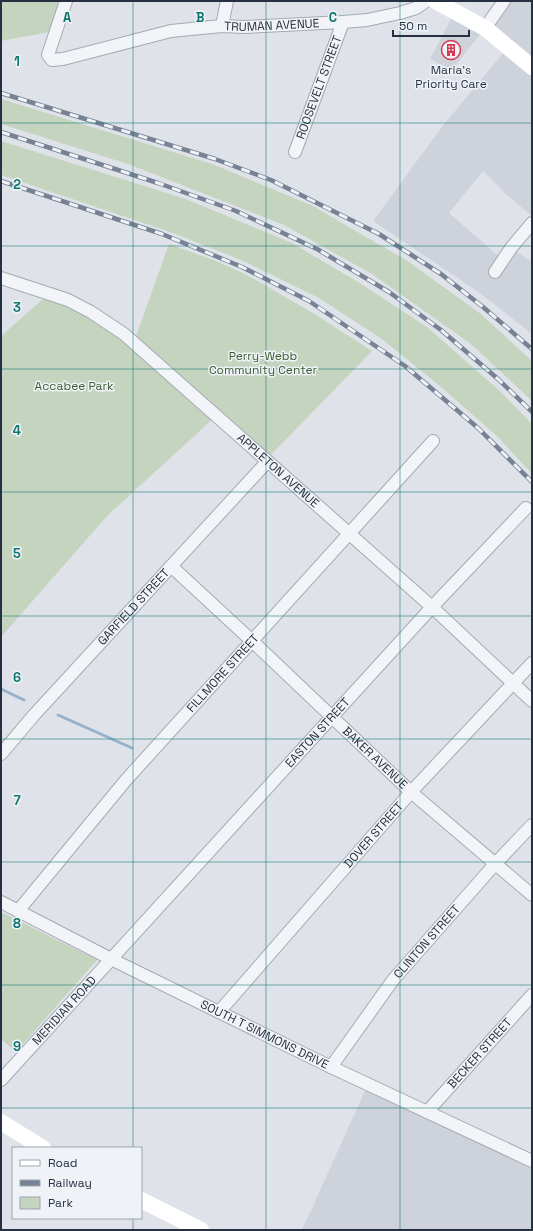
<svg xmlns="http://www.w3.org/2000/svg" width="533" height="1231" font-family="'Space Grotesk',sans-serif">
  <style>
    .built { fill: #cdd2db }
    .green { fill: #c5d4bf }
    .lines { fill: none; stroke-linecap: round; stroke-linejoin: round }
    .stream { stroke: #97b1cc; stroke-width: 3 }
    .street-casing { stroke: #a4aab4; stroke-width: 14 }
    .street { stroke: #f2f4f7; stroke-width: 12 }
    .secondary { stroke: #fff; stroke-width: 16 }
    .rail-casing { stroke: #778294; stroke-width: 4.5 }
    .rail { stroke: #eff2f7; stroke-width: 3; stroke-dasharray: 9; stroke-linecap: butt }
    .grid { fill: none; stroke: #0f766e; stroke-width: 1; stroke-opacity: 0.55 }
    .labels { text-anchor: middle; stroke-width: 3; stroke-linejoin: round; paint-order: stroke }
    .street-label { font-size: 12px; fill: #273042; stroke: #eff2f7 }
    .poi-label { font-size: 12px; fill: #273042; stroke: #eff2f7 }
    .park-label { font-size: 12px; fill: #3b5e33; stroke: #eff2f7 }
    .grid-label { font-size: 13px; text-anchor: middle; font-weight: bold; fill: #0f766e; stroke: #eff2f7; stroke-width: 3; stroke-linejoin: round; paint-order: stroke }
  </style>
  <rect width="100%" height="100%" fill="#dfe3e9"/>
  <g class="built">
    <path d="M 505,1 L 532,1 L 532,216 L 508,196 L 483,171 L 449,213 L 503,260 L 511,248 L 532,262 L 532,334 L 480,293 L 373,221 L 441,128 L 508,47 L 485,28 L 452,70 L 430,59 L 455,11 L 485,28 Z"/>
    <path d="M 368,1084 L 532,1161 L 532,1230 L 301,1230 L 309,1215 Z"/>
  </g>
  <g class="green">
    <path d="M 1,1 L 59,1 L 49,32 L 1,41 Z"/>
    <path d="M 1,99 L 212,164 L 311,205 L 406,260 L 481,314 L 532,361 L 532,401 L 471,344 L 372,274 L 284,225 L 128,164 L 1,124 Z"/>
    <path d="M 1,141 L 186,199 L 292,243 L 358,282 L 427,327 L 501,392 L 532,424 L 532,474 L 497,436 L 441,387 L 382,339 L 319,298 L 241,260 L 173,233 L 1,175 Z"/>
    <path d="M 169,244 L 216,261 L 247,275 L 313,313 L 372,351 L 266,460 L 216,416 L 107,516 L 1,637 L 1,336 L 43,299 L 48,293 L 134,342 Z"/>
    <path d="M 1,912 L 97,960 L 16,1052 L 1,1039 Z"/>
  </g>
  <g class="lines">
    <g class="stream">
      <path d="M 1,689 L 24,700"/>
      <path d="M 58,715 L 132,748"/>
    </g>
    <g class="street-casing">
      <g id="street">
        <path id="s1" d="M 66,1 L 48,55 L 52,60 L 63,59 L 171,31 L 222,26 L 244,27 L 343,22 L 367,20 L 400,13 L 416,8 L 426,1"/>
        <path d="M 222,26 L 227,1"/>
        <path d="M 485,28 L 504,1"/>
        <path id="s2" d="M 295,152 L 343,22"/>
        <path d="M 495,272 L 511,248 L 532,223"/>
        <path id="s3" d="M 1,278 L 68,300 L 91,312 L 124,334 L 432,607 L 532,701"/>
        <path id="s4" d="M 171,566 L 251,640 L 411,792 L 532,895"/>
        <path id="s5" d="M 1,754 L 34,715 L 267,462"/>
        <path id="s6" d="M 1,902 L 111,959 L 331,1067 L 532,1161"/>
        <path id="s7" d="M 18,911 L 126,780 L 433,441"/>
        <path id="s8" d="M 219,1012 L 411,792 L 532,663"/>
        <path id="s9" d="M 331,1067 L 393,980 L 495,864 L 532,825"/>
        <path id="s10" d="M 1,1080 L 432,607 L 526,508"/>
        <path id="s11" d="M 427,1112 L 532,995"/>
      </g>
    </g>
    <use href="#street" class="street"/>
    <g class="secondary">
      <path d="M 435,1 L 485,28 L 532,67"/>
      <path d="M 1,1122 L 43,1148"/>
      <path d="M 141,1200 L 201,1230"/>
    </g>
    <g class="rail-casing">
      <g id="rail">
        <path d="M 1,93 L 215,159 L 271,180 L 379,234 L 441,274 L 483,307 L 532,349"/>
        <path d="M 1,132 L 158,183 L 236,211 L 317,249 L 389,292 L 441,330 L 498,379 L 532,412"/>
        <path d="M 1,181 L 162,234 L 242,267 L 309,301 L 405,366 L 478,428 L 532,482"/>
      </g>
    </g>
    <use href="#rail" class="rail"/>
  </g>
  <path class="grid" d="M 133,1 L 133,1148M 266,1 L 266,1230M 400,1 L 400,1230M 1,123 L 532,123M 1,246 L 532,246M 1,369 L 532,369M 1,492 L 532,492M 1,616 L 532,616M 1,739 L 532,739M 1,862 L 532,862M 1,985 L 532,985M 1,1108 L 532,1108M 133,1218 L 133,1230"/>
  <defs>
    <g id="building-ring" transform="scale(1)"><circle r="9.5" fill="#eff2f7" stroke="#d73b52" stroke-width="1.5"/><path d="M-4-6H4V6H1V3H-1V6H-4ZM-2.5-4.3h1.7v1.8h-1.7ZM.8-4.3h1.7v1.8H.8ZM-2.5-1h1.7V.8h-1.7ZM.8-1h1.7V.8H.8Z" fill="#d73b52"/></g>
  </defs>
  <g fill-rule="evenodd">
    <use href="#building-ring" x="451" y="50"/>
  </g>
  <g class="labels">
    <g class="street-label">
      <text dy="4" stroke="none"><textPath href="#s1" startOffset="287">TRUMAN AVENUE</textPath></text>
      <text dy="4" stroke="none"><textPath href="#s2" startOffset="69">ROOSEVELT STREET</textPath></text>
      <text dy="4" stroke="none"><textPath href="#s3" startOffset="342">APPLETON AVENUE</textPath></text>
      <text dy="4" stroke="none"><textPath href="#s5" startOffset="198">GARFIELD STREET</textPath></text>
      <text dy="4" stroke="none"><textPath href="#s7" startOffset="314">FILLMORE STREET</textPath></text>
      <text dy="4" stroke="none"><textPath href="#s10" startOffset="470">EASTON STREET</textPath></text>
      <text dy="4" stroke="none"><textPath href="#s4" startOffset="280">BAKER AVENUE</textPath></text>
      <text dy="4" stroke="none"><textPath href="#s8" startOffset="235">DOVER STREET</textPath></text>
      <text dy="4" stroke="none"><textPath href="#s9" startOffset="158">CLINTON STREET</textPath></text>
      <text dy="4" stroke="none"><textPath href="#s10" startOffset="94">MERIDIAN ROAD</textPath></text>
      <text dy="4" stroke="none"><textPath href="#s6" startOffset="295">SOUTH T SIMMONS DRIVE</textPath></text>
      <text dy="4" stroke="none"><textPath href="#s11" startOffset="79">BECKER STREET</textPath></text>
    </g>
    <g class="poi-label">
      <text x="451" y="74">Maria's<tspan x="451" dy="14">Priority Care</tspan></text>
    </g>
    <g class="park-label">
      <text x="263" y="360">Perry-Webb<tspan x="263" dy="14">Community Center</tspan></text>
      <text x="74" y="390">Accabee Park</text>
    </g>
  </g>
  <g class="grid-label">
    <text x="67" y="22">A</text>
    <text x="200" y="22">B</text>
    <text x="333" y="22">C</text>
    <text x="17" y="66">1</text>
    <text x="17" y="189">2</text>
    <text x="17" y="312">3</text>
    <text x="17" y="435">4</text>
    <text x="17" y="558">5</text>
    <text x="17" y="682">6</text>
    <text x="17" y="805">7</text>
    <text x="17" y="928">8</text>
    <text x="17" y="1051">9</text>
  </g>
  <rect width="533" height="1231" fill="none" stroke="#273042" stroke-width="4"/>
  <rect x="12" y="1147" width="130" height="72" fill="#eff2f7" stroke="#9fa4af"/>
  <rect x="20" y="1160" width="20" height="6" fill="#ffffff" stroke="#9fa4af"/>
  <text x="48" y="1167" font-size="12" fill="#273042">Road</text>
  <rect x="20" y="1180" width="20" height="6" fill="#778294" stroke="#9fa4af"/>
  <text x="48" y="1187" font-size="12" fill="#273042">Railway</text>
  <rect x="20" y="1197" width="20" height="12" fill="#c5d4bf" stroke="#9fa4af"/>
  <text x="48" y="1207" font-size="12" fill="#273042">Park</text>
  <path d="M393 30v6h76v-6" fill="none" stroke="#273042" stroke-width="2"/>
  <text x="399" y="30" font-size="12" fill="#273042" stroke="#eff2f7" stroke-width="3" paint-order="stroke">50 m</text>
</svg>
